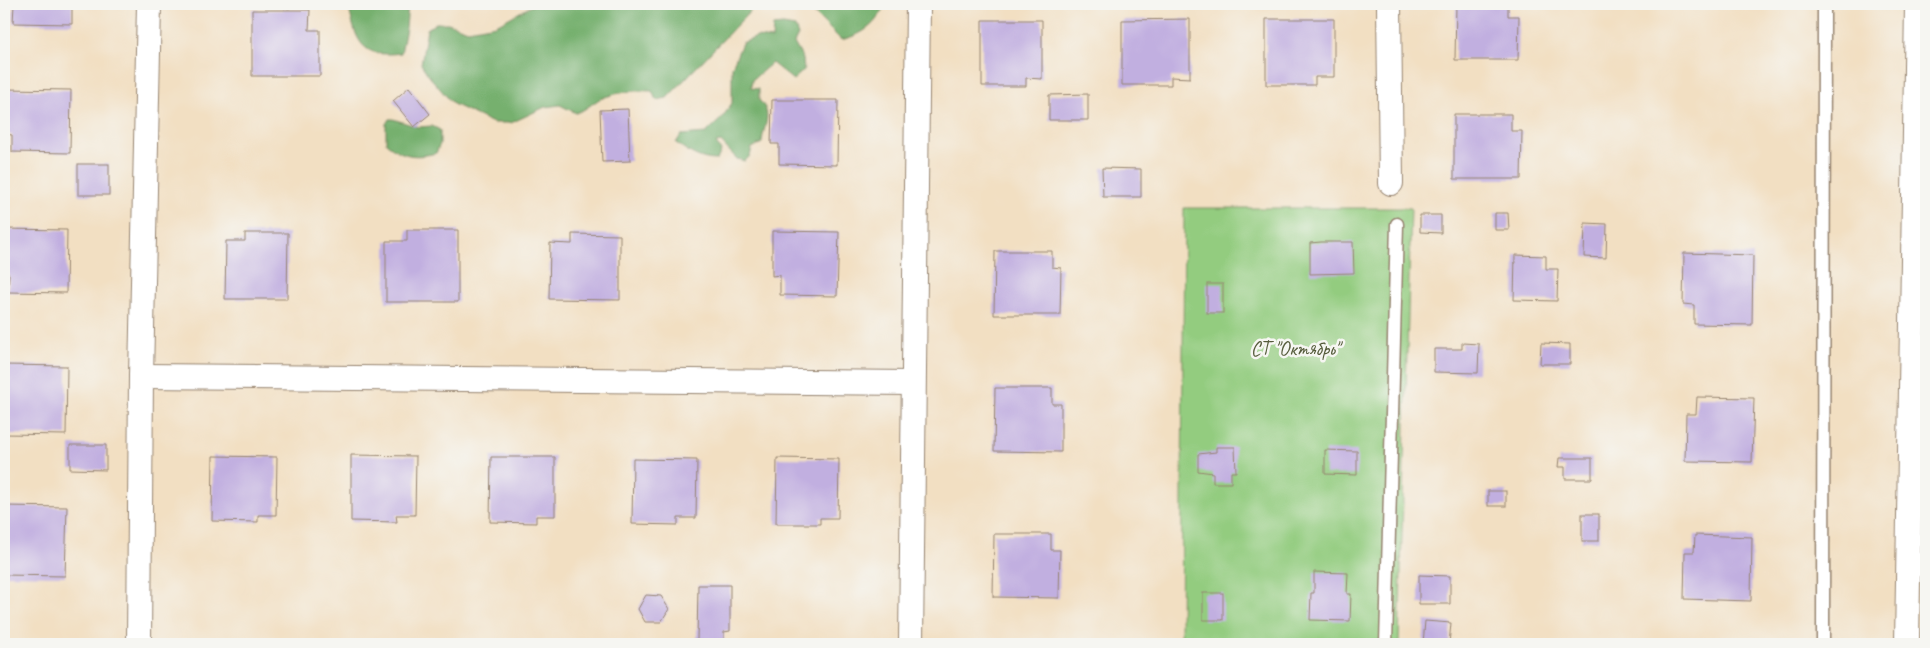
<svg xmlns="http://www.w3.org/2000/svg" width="1930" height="648" font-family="Caveat,sans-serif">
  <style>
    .green { fill: #93cc7f; stroke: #677b4e }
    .forest { fill: #76b06e; stroke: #586d46 }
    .building { fill: #c1afe0 }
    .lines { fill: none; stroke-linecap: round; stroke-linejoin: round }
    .service-casing { stroke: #968470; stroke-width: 15 }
    .minor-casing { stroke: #968470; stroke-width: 26 }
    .service { stroke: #fff; stroke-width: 12 }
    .minor { stroke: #fff; stroke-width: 24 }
    .labels { text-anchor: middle; stroke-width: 5; stroke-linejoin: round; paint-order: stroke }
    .park-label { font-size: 20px; fill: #555b3b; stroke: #f6f6f2 }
  </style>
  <rect width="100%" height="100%" fill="#f6f6f2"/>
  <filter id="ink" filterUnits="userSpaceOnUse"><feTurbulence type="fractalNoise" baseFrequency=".02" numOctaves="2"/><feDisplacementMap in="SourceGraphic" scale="10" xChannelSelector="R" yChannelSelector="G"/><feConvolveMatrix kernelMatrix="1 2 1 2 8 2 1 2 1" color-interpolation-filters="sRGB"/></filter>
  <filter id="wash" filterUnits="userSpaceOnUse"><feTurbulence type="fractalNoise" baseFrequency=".0096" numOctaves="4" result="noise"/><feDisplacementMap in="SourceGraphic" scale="20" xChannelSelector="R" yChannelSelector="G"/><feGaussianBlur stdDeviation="1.12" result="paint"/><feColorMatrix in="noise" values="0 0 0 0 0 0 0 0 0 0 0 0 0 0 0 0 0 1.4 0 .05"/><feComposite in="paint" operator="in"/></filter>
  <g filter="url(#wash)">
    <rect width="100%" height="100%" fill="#f2dfc2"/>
    <path class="green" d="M 1184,208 L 1411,208 L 1399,644 L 1181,644 Z"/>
    <g class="forest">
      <path d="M 348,4 L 408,4 L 406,28 L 401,53 C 359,59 356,39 348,4 Z"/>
      <path d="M 535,4 L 757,4 L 667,98 L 656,100 L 652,91 C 634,90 617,92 600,99 C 592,103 586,110 576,113 L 560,105 L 545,107 L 511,123 L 493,123 L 453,104 L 429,76 L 421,64 L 427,29 L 436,23 L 448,23 L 468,30 L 496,25 Z"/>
      <path d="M 811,4 L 886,4 C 875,26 864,34 841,40 L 814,13 Z"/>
      <path d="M 783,25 L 795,27 L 798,35 L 794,43 L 803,59 L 804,70 L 793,80 L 772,63 L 752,80 L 751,88 L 759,89 L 759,100 C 774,115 763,125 762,143 L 752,148 L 750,156 L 745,161 L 737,159 L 721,142 L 716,143 L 721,151 L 717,160 C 700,160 690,153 676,143 L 681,135 L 706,133 L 722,118 L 732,103 L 732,67 L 742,43 L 757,37 L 772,39 L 773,26 Z"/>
      <path d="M 389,119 L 393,119 L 418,127 L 432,126 L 440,130 L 440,144 L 436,153 C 416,158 403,157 386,143 L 386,124 Z"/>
    </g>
    <g id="blocks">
      <g class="building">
        <path d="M 14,4 L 72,4 L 72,24 L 13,23 Z"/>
        <path d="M 1456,4 L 1508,4 L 1508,16 L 1519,16 L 1518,60 L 1455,60 Z"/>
        <path d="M 252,10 L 310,10 L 309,30 L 320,30 L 320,76 L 252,76 Z"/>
        <path d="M 1190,19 L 1190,78 L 1171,77 L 1171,85 L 1122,85 L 1122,20 Z"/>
        <path d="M 1266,19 L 1334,19 L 1334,77 L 1315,77 L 1315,85 L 1266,85 Z"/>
        <path d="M 982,20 L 1042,20 L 1042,79 L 1026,78 L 1026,86 L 982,86 Z"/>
        <path d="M 409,87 L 430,114 L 414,127 L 393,101 Z"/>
        <path d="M 5,89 L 71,90 L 70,153 L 12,152 L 12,135 L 5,134 Z"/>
        <path d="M 1088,94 L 1088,120 L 1049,120 L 1049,95 Z"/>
        <path d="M 772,100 L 838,100 L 837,165 L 779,164 L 779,144 L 771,144 Z"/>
        <path d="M 628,109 L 630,161 L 602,162 L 600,110 Z"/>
        <path d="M 1454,114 L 1511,114 L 1511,131 L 1522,131 L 1521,179 L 1454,179 Z"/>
        <rect x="78" y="164" width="31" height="31"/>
        <path d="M 1102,168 L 1141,169 L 1141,197 L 1103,197 Z"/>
        <path d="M 1495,213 L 1508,213 L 1509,230 L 1495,230 Z"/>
        <path d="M 1420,215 L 1441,215 L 1441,233 L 1420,232 Z"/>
        <path d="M 1585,223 L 1607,224 L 1606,258 L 1584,257 Z"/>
        <path d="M 4,229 L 67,230 L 66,293 L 8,292 L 9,274 L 4,274 Z"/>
        <path d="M 407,230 L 458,230 L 458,302 L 386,302 L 386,241 L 407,241 Z"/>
        <path d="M 772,231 L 839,232 L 837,296 L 780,295 L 780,275 L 772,276 Z"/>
        <path d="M 245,233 L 288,233 L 287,299 L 225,299 L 226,241 L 245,241 Z"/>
        <path d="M 572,234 L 620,235 L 620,300 L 549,299 L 550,243 L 572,244 Z"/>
        <path d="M 1321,242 L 1353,242 L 1354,273 L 1310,274 L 1310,243 Z"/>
        <path d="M 995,251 L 1052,251 L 1052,267 L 1061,268 L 1060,315 L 994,315 Z"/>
        <path d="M 1684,253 L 1753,255 L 1752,325 L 1694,324 L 1694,305 L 1683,304 Z"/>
        <path d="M 1515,255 L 1546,256 L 1546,269 L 1558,269 L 1557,301 L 1514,300 Z"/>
        <rect x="1207" y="284" width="16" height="29"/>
        <path d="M 1462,343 L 1479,344 L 1478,373 L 1434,372 L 1434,349 L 1462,349 Z"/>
        <path d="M 1541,343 L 1570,344 L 1570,364 L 1540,364 Z"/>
        <path d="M 4,365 L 67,366 L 66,435 L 5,434 Z"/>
        <path d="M 995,388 L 1052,388 L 1052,404 L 1061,404 L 1061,452 L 994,451 Z"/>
        <path d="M 1697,397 L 1754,398 L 1752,462 L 1685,461 L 1686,414 L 1696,414 Z"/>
        <path d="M 70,445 L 106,445 L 106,470 L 70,469 Z"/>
        <path d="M 1216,447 L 1235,447 L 1236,472 L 1231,472 L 1231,483 L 1213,483 L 1213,473 L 1198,471 L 1198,454 L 1216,452 Z"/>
        <path d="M 1325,450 L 1357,451 L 1357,475 L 1325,474 Z"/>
        <path d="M 351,455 L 416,456 L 415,515 L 396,515 L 397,522 L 351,521 Z"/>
        <path d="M 213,456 L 277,457 L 276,515 L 258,515 L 258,522 L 212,521 Z"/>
        <path d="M 491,457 L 555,457 L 555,516 L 536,516 L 536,523 L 490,522 Z"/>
        <path d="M 777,458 L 839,459 L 838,518 L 820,518 L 820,524 L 776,524 Z"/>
        <path d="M 1559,458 L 1592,458 L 1592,479 L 1565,479 L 1565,467 L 1558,467 Z"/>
        <path d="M 633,459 L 697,460 L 696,518 L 678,518 L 678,525 L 632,524 Z"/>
        <rect x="1488" y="491" width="18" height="15"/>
        <path d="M 4,506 L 67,507 L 65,576 L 4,575 Z"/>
        <rect x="1582" y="514" width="17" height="27"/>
        <path d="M 994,534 L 1051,534 L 1051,550 L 1060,550 L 1059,598 L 993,597 Z"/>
        <path d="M 1695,535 L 1752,537 L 1751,601 L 1684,599 L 1685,552 L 1694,552 Z"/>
        <path d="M 1314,572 L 1348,573 L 1347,594 L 1351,594 L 1350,621 L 1310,620 L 1311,593 L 1314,593 Z"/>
        <path d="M 1419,575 L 1450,576 L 1450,604 L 1419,604 Z"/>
        <path d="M 698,585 L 730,585 L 730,631 L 724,632 L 724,641 L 697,641 Z"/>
        <rect x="1203" y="593" width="20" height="27"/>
        <path d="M 646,595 L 661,596 L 669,609 L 661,622 L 645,622 L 638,609 Z"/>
        <path d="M 1425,621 L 1451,623 L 1449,644 L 1423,644 Z"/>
      </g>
    </g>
  </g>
  <g filter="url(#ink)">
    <use href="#blocks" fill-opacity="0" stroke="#968470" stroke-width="1"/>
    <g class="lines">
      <g class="service-casing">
        <g id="service">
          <path d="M 1386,644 L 1397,224"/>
          <path d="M 1823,644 L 1824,4"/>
        </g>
      </g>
      <g class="minor-casing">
        <g id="minor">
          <path d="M 1389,4 L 1391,183"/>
          <path d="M 141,376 L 913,383"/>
          <path d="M 139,644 L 141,376 L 149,4"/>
          <path d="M 911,644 L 918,4"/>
          <path d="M 1907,644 L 1917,4"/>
        </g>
      </g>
      <use href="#service" class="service"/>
      <use href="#minor" class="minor"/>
    </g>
  </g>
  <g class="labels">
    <g class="park-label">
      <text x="1295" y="355">СТ "Октябрь"</text>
    </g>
  </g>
  <rect width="1930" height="648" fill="none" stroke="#f6f6f2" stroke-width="20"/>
</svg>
